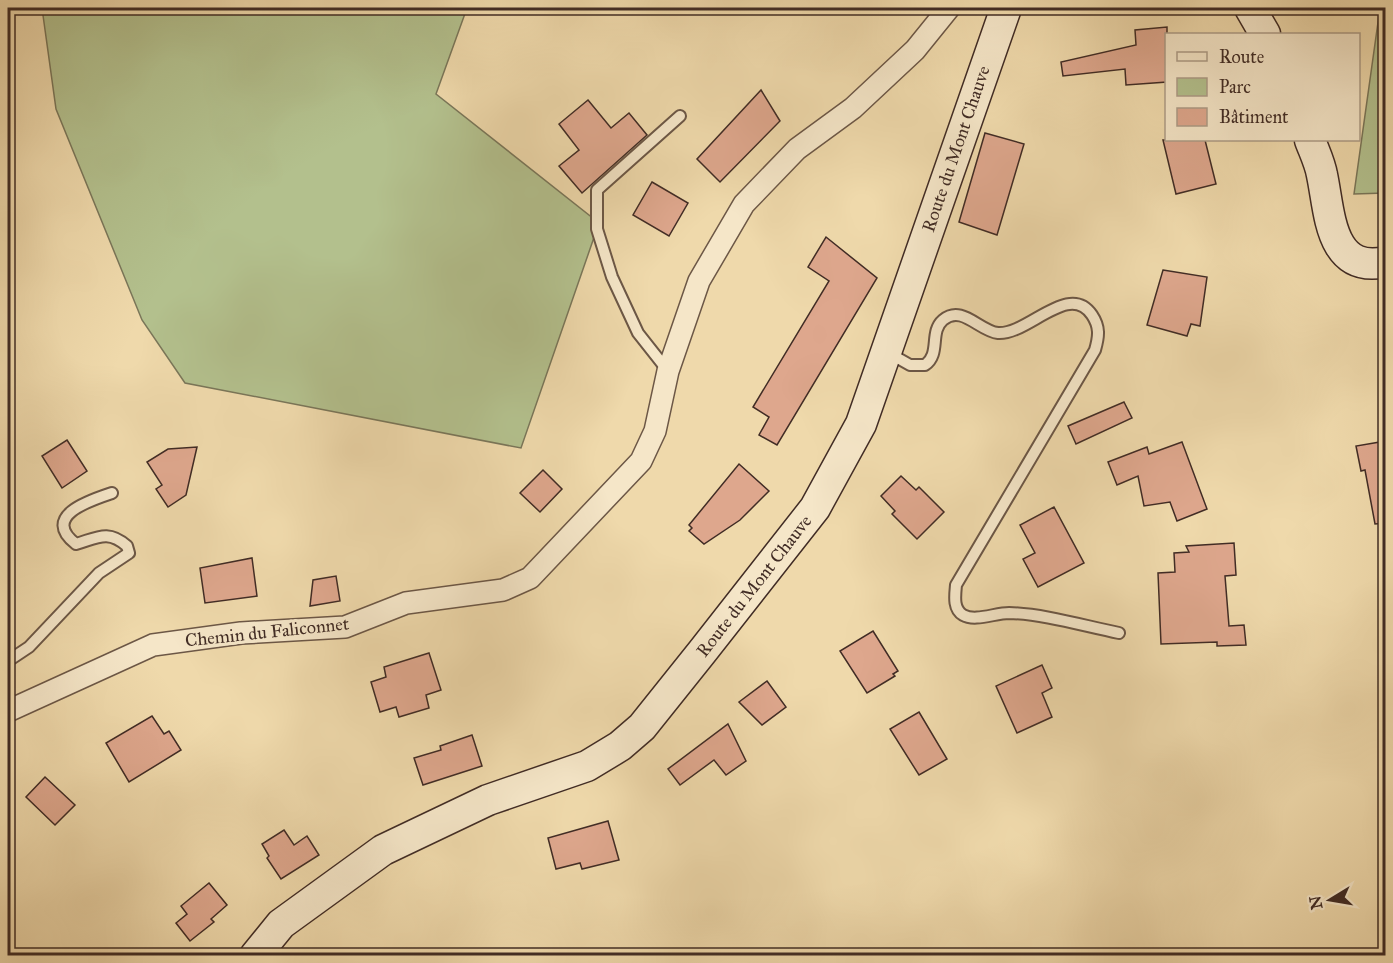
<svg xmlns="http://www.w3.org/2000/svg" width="1393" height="963" font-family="'IM FELL Great Primer',serif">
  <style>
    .green { fill: #b3c08d; stroke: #7a7659; stroke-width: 1.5 }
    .building { fill: #dea78d; stroke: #412c25; stroke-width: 1.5 }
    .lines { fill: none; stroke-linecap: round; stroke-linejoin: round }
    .lane-casing { stroke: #6c5746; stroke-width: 14 }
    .street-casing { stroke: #6c5746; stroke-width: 24 }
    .secondary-casing { stroke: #412c25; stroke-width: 33 }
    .lane { stroke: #f5e6c8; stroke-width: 10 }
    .street { stroke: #f5e6c8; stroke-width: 21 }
    .secondary { stroke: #f5e6c8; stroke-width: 30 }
    .labels { text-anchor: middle; stroke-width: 6; stroke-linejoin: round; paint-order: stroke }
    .street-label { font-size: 18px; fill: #412c25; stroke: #f5e6c8 }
  </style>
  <rect width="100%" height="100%" fill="#efd9ab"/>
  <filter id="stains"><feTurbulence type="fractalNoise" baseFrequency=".00333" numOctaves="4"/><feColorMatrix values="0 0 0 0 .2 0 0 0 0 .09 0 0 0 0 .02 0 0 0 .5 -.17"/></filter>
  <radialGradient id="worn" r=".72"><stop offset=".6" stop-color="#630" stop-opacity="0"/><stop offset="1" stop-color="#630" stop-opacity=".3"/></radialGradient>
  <g class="green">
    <path d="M 42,8 L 467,8 L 436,94 L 599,223 L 521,448 L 185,383 L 142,320 L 56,109 Z"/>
    <path d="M 1380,8 L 1386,8 L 1385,193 L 1354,194 Z"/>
  </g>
  <g class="building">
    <path d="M 1167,27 L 1167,82 L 1126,85 L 1125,69 L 1063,76 L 1061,62 L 1136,45 L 1135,30 Z"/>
    <path d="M 761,90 L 780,121 L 720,182 L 697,159 Z"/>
    <path d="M 588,100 L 611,128 L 629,113 L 647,135 L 582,193 L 559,166 L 579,150 L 559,124 Z"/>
    <path d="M 985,133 L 1024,144 L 997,235 L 959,222 Z"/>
    <path d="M 1163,140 L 1205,140 L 1216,184 L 1176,194 Z"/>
    <path d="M 652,182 L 688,203 L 669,236 L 633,215 Z"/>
    <path d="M 826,237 L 877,278 L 777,445 L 759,435 L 769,417 L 753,407 L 829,281 L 808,267 Z"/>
    <path d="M 1163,270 L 1207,277 L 1200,326 L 1191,324 L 1187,336 L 1147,325 Z"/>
    <path d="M 1124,402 L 1132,418 L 1076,444 L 1068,426 Z"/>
    <path d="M 67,440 L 87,471 L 62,488 L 42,456 Z"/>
    <path d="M 1386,441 L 1386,523 L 1375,524 L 1365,470 L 1361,471 L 1356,446 Z"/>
    <path d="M 1182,442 L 1207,509 L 1177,521 L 1170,502 L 1144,506 L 1138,476 L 1117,485 L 1108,462 L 1147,447 L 1149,454 Z"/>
    <path d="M 197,447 L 186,495 L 168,507 L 156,489 L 162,485 L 147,462 L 168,449 Z"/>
    <path d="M 739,464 L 769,491 L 740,520 L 704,544 L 689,531 L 692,528 L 689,525 Z"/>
    <path d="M 543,470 L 562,489 L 540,512 L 520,493 Z"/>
    <path d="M 901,476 L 916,490 L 919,487 L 944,512 L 917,539 L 892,514 L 895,511 L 881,496 Z"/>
    <path d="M 1054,507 L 1084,563 L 1038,587 L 1023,559 L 1035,553 L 1020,525 Z"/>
    <path d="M 1234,543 L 1236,575 L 1225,576 L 1229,626 L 1244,625 L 1246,645 L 1217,646 L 1217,642 L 1161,644 L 1158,573 L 1175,572 L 1174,553 L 1189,552 L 1186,546 Z"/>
    <path d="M 252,558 L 257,596 L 205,603 L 200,568 Z"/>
    <path d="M 336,576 L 340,601 L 310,606 L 313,580 Z"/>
    <path d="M 873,631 L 898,671 L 893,674 L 895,676 L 867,693 L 840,651 Z"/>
    <path d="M 429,653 L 441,690 L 426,695 L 429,708 L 399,717 L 396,707 L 380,712 L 371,682 L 386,677 L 384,667 Z"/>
    <path d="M 1042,665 L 1052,688 L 1042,693 L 1052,717 L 1017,733 L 996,686 Z"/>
    <path d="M 767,681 L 786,707 L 762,725 L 739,702 Z"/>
    <path d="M 919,712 L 947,759 L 919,775 L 890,729 Z"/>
    <path d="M 152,716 L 164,734 L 169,731 L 181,750 L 129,782 L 106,743 Z"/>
    <path d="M 728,724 L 746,761 L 726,775 L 714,760 L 680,785 L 668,769 Z"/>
    <path d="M 472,735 L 482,766 L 423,785 L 414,758 L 441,750 L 440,746 Z"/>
    <path d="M 45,777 L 75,805 L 55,825 L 26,797 Z"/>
    <path d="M 608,821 L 619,860 L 582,869 L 580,863 L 556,869 L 548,838 Z"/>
    <path d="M 284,830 L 294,845 L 307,836 L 319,855 L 281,879 L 267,858 L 269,856 L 262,844 Z"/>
    <path d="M 209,883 L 227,905 L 211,919 L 214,922 L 190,941 L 176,923 L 187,914 L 181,906 Z"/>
  </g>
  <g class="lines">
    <g class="lane-casing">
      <g id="lane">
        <path d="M 887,352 L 910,365 L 925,365 C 941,354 929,332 943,320 C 962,304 979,331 998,333 C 1028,335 1069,281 1092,315 C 1100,327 1099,336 1095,350 L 956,585 C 955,596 953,609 963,615 C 975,622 995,613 1009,613 C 1045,614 1084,626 1119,633"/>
        <path d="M 668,371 L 638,333 L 612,277 L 597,229 L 597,190 L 680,116"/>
        <path d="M 8,661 L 29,647 L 99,573 L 129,553 L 127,546 C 108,529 97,538 76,544 C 40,516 91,500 112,493"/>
      </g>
    </g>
    <g class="street-casing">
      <path id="street" d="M 8,711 L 153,645 L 241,633 L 345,627 L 406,603 L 503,590 L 530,578 L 641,461 L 655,431 L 668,371 L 699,281 L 744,204 L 797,149 L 853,108 L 915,50 L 949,8"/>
    </g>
    <g class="secondary-casing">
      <g id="secondary">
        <path d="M 1250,8 L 1265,34"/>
        <path d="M 1310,140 C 1314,151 1320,163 1322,175 C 1330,212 1329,274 1386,262"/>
        <path d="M 255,956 L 281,924 L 383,850 L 488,800 L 587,766 L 620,746 L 642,727 L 702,652 L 815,508 L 861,424 L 1006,8"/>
      </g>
    </g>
    <use href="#lane" class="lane"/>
    <use href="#street" class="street"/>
    <use href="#secondary" class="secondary"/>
  </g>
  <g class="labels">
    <g class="street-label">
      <text transform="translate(956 149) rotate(-71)" y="6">Route du Mont Chauve</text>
      <text transform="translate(754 586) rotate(-52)" y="6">Route du Mont Chauve</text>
      <text transform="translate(267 632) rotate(-6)" y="6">Chemin du Faliconnet</text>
    </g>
  </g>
  <rect width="1393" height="963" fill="none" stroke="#efd9ab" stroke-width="30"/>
  <rect x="9" y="9" width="1375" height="945" fill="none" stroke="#412c25" stroke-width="3"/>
  <rect x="15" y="15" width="1363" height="933" fill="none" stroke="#412c25" stroke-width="1.5"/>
  <rect x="1165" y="33" width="195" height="108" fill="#f5e6c8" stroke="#ad9c87" stroke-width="1.5"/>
  <rect x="1177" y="52" width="30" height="9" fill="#f5e6c8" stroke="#ad9c87" stroke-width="1.5"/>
  <text x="1219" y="63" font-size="18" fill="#412c25">Route</text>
  <rect x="1177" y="78" width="30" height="18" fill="#b3c08d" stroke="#ad9c87" stroke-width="1.5"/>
  <text x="1219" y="93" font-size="18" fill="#412c25">Parc</text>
  <rect x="1177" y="108" width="30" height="18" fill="#dea78d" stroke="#ad9c87" stroke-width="1.5"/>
  <text x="1219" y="123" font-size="18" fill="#412c25">Bâtiment</text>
  <g transform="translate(1330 900) rotate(259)" stroke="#f5e6c8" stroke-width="4.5" paint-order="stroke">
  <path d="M0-4.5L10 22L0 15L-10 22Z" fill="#412c25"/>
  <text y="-9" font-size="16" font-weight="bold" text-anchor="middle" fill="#412c25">N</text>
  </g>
  <rect width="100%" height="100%" filter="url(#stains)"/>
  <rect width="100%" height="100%" fill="url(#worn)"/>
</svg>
